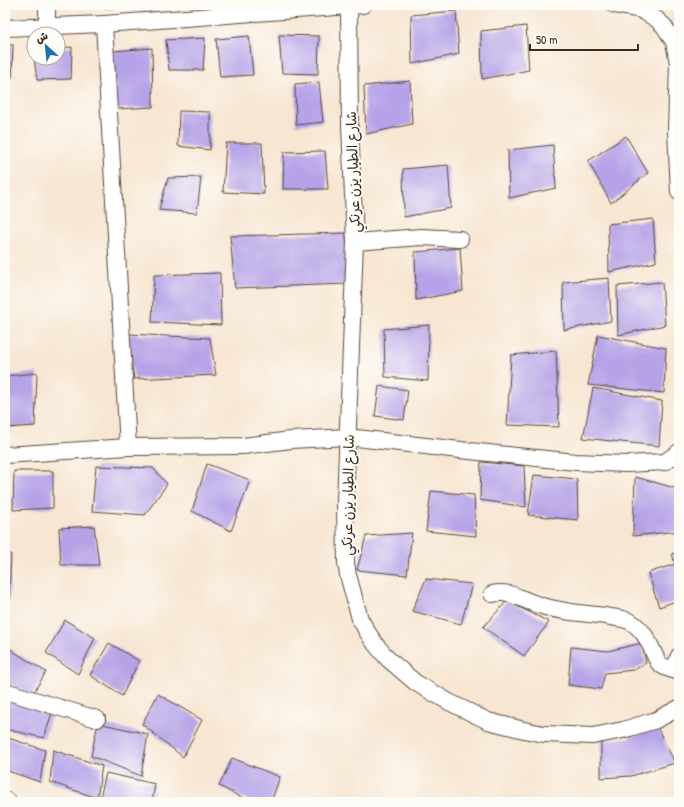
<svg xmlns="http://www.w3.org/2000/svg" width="684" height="807" font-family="'Patrick Hand','Playpen Sans Arabic',sans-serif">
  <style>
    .building { fill: #b5a2e7 }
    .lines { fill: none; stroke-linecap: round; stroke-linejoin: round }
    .street-casing { stroke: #574639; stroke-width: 18 }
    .street { stroke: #fff; stroke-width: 16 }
    .labels { text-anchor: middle; stroke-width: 4; stroke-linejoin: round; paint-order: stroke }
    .street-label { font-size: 14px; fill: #3b2a1e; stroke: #fdfcf7 }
  </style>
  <rect width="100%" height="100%" fill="#fdfcf7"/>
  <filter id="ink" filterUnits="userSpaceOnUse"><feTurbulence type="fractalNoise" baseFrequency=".025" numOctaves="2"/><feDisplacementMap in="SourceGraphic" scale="8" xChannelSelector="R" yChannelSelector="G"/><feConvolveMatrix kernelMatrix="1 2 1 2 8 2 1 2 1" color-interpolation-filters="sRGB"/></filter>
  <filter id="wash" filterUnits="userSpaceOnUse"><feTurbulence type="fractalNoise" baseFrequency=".012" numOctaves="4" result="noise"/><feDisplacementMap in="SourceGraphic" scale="16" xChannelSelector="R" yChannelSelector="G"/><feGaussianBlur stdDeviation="0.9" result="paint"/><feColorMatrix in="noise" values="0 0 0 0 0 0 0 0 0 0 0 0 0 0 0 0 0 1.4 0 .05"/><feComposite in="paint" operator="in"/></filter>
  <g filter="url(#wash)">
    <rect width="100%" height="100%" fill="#f7e6d2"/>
    <g id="blocks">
      <g class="building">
        <rect x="104" y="5" width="34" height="3"/>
        <path d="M 456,11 L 459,54 L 412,64 L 411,15 Z"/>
        <path d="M 526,26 L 529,70 L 482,79 L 481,31 Z"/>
        <path d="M 279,35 L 319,36 L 318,74 L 282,73 Z"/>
        <path d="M 249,36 L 253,75 L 220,77 L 216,39 Z"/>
        <path d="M 205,38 L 203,70 L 169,70 L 166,40 Z"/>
        <path d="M 5,45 L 13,45 L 12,77 L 5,77 Z"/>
        <path d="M 72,47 L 71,79 L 37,80 L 34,58 L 58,58 L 58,48 Z"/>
        <path d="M 152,48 L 153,107 L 116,109 L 113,51 Z"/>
        <path d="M 410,81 L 412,124 L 366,134 L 364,86 Z"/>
        <path d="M 319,82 L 323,122 L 296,125 L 295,84 Z"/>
        <path d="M 179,111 L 210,112 L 210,150 L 178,146 Z"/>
        <path d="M 626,136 L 648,173 L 611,203 L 588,161 Z"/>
        <path d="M 226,143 L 262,143 L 264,194 L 223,192 Z"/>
        <path d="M 553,145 L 556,188 L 509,198 L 508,150 Z"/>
        <path d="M 325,151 L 328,189 L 283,189 L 284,152 Z"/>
        <path d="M 448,165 L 451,208 L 404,217 L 403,169 Z"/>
        <path d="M 201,177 L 197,213 L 159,210 L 168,178 Z"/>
        <path d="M 653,219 L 656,262 L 609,272 L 608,224 Z"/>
        <path d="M 346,233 L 348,284 L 235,288 L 230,236 Z"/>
        <path d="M 460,248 L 463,291 L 416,300 L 415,252 Z"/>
        <path d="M 220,273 L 221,325 L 152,322 L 154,275 Z"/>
        <path d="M 609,278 L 611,321 L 564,330 L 563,282 Z"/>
        <path d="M 662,282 L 665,325 L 618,335 L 617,286 Z"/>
        <path d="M 429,325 L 428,381 L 385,377 L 384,329 Z"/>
        <path d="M 127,334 L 210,338 L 216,375 L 134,379 Z"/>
        <path d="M 598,335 L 666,348 L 664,393 L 588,385 Z"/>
        <path d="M 556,351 L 559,427 L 507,425 L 511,355 Z"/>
        <path d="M 37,373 L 35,426 L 5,428 L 5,376 Z"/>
        <path d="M 379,386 L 408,390 L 404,420 L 375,416 Z"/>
        <path d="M 593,388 L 662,401 L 659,446 L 583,438 Z"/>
        <path d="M 481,462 L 524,466 L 526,507 L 480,500 Z"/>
        <path d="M 207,464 L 250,480 L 231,531 L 192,511 Z"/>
        <path d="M 96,466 L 153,468 L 167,484 L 145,515 L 92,511 Z"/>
        <path d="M 14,471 L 53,471 L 53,508 L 13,510 Z"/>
        <path d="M 534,475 L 577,479 L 578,520 L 528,515 Z"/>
        <path d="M 635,477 L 679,489 L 679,531 L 633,536 Z"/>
        <path d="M 431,491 L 474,495 L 476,536 L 426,531 Z"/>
        <path d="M 5,517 L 6,517 L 8,534 L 5,534 Z"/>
        <path d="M 94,526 L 99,565 L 61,565 L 59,528 Z"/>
        <path d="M 412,533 L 407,575 L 357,570 L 366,536 Z"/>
        <path d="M 679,550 L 679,600 L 659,607 L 648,573 L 675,564 L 672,554 Z"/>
        <path d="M 5,553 L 11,554 L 9,600 L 5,599 Z"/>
        <path d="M 426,579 L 472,584 L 461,624 L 412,611 Z"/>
        <path d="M 507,601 L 549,622 L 524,656 L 483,627 Z"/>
        <path d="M 65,620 L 95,638 L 78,674 L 46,653 Z"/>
        <path d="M 109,643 L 139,661 L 122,696 L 90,675 Z"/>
        <path d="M 642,643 L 646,663 L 634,670 L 605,673 L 601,689 L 568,685 L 571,647 L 608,651 Z"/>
        <path d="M 5,646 L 46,672 L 32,695 L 5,681 Z"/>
        <path d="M 158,694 L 202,720 L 183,757 L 142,724 Z"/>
        <path d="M 5,697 L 52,713 L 44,738 L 5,729 Z"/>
        <path d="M 98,723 L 148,734 L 141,776 L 91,756 Z"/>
        <path d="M 656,725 L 675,763 L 631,776 L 601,778 L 601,740 L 628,738 Z"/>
        <path d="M 5,737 L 45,750 L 40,782 L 5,770 Z"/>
        <path d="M 53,750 L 102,766 L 97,798 L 50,782 Z"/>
        <path d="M 232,758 L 280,777 L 271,802 L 251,802 L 219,786 Z"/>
        <path d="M 106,773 L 155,784 L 152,802 L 99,802 Z"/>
      </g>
    </g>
  </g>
  <g filter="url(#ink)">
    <use href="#blocks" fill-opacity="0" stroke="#574639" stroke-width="1"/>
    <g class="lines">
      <g class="street-casing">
        <g id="street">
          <path d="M 47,5 L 47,27"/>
          <path d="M 614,5 L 641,10 L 655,18 L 664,26 L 674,42 L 678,63 L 676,131 L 679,192"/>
          <path d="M 349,6 L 350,126 L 355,242 L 345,504 L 346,563 L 348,575 L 360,619 L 368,633 L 376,645 L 388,659 L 416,683 L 449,702 L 488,721 L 524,730 L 544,734 L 593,736 L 623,730 L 656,720 L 679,708"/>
          <path d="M 104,24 L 128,447"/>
          <path d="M 5,28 L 104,24 L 363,5"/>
          <path d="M 355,242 L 421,237 L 460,239"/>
          <path d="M 5,455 L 128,447 L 243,446 L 291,440 L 348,437 L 460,450 L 576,462 L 626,464 L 665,462 L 679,452"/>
          <path d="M 492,594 C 510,590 520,599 536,604 C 558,612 582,613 605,616 C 614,618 624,618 631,622 C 646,631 651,648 658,662 C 664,669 671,669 679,672"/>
          <path d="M 674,670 L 679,656"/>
          <path d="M 5,691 L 97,719"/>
          <path d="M 5,800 L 9,802"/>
        </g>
      </g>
      <use href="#street" class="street"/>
    </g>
  </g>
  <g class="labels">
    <g class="street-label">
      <text transform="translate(353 172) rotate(-92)" y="5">شارع الطيار يزن عرنكي</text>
      <text transform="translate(348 495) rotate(-89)" y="5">شارع الطيار يزن عرنكي</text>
    </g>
  </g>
  <rect width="684" height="807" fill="none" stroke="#fdfcf7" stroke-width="20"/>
  <g transform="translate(46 46) rotate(333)"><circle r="19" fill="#fdfcf7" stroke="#afa8a0"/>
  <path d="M0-3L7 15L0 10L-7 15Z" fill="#1f6fb2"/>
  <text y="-6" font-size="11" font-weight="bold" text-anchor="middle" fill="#3b2a1e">ش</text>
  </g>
  <path d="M530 44v6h108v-6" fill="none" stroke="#3b2a1e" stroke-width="2"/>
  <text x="536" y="44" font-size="12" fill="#3b2a1e" stroke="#fdfcf7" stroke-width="3" paint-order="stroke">50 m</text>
</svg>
